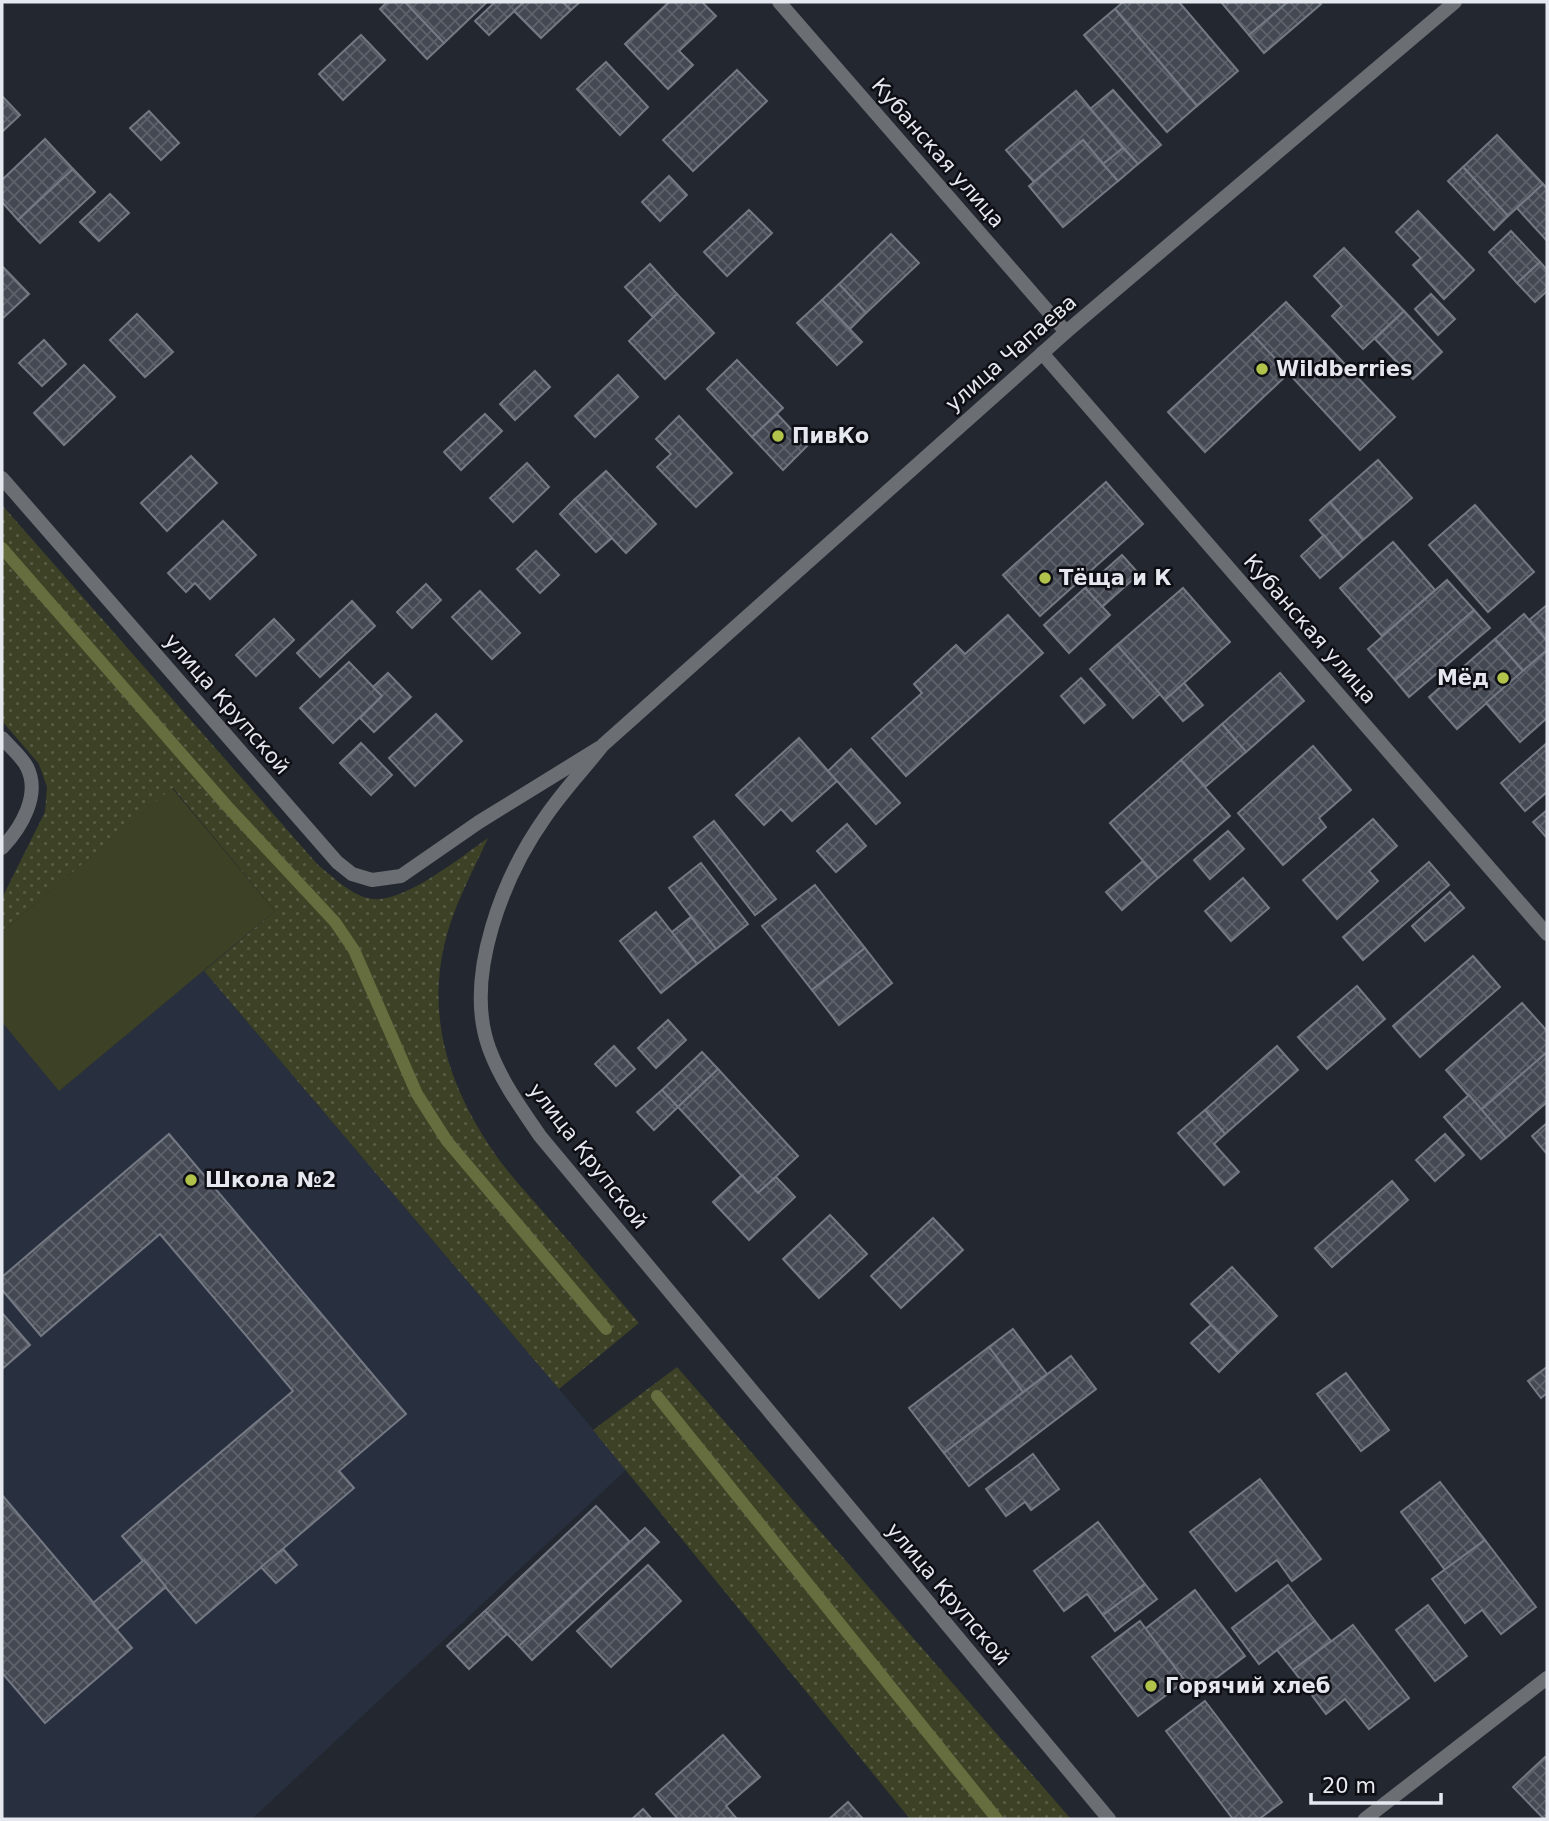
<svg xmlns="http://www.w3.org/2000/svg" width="1549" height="1821" font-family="'DejaVu Sans',sans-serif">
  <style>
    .built { fill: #282f3e }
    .grass { fill: url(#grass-dots) }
    .pitch { fill: #3d4125 }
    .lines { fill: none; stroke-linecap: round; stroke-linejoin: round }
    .stream { stroke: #666e3f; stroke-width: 12 }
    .building { fill: url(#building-cross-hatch); stroke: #747984; stroke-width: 2 }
    .service { stroke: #6b6e73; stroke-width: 14 }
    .minor { stroke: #6b6e73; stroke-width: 14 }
    .tertiary { stroke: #6b6e73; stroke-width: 14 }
    .poi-dot { fill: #b2c34c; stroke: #0d0f14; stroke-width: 2.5 }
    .labels { text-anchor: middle; stroke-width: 5; stroke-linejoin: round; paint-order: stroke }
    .street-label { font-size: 21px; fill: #e5e9ef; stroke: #0d0f14 }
    .poi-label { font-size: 21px; font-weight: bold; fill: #e5e9ef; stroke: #0d0f14; text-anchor: start }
  </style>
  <defs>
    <pattern id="grass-dots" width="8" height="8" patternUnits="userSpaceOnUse" patternTransform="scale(1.75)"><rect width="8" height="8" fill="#3d4125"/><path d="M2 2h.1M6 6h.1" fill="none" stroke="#595c45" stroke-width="1.8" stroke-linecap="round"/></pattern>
    <pattern id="building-cross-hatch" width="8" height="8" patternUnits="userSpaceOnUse" patternTransform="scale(1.75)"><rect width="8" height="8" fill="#434852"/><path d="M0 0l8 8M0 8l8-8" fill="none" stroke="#5e626b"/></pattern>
  </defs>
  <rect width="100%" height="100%" fill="#222730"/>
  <path class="built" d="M 275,911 L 204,971 L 627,1469 L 252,1819 L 2,1819 L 2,932 Z"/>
  <g class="grass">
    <path d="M 2,505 L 318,865 C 333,877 353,897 373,899 C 406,902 462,856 488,838 C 472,873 452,909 444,946 C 426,1026 454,1097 500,1161 C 516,1182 535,1202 552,1222 C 581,1255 610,1289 639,1323 L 559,1389 L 204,971 L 275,911 L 173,788 L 2,932 L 2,898 L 45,812 L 47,787 L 39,764 L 2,721 Z"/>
    <path d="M 677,1367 L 1071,1819 L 910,1819 L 593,1430 Z"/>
  </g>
  <path class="pitch" d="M 172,788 L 275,911 L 59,1091 L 2,1022 L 2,932 Z"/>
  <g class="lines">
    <g class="stream">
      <path d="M 2,548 L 227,806 L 335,922 L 354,950 L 417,1094 L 447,1141 L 606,1329"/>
      <path d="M 657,1396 L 997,1819"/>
    </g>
  </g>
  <g class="building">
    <path d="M 387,2 L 405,2 L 444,43 L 427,59 L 380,9 Z"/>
    <path d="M 405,2 L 487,2 L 444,43 Z"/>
    <path d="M 495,2 L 524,2 L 489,35 L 475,21 Z"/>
    <path d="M 524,2 L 563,2 L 571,10 L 541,38 L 514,11 Z"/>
    <path d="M 563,2 L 580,2 L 571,10 Z"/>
    <path d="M 669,2 L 702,2 L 716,16 L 679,51 L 693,65 L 668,89 L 625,44 Z"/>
    <path d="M 1123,2 L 1179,2 L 1238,71 L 1197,106 L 1115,9 Z"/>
    <path d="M 1221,2 L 1288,2 L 1249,35 Z"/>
    <path d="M 1288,2 L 1318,2 L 1321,4 L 1264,53 L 1249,35 Z"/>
    <path d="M 1115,9 L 1197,106 L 1167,132 L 1084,35 Z"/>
    <path d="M 361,35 L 385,60 L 343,100 L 319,74 Z"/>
    <path d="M 606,62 L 648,107 L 620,135 L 577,89 Z"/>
    <path d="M 737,70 L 767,101 L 693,171 L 663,140 Z"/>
    <path d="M 1113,90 L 1161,145 L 1138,164 L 1090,109 Z"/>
    <path d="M 1076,91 L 1123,148 L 1103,164 L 1083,140 L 1034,182 L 1006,150 Z"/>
    <path d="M 2,96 L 20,115 L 2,132 Z"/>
    <path d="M 149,111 L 179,143 L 161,160 L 130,128 Z"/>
    <path d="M 1497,135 L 1543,184 L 1508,216 L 1463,167 Z"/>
    <path d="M 45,139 L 73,169 L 18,220 L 2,202 L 2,180 Z"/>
    <path d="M 1083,140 L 1118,181 L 1063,227 L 1029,186 Z"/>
    <path d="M 1123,148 L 1138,164 L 1118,181 L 1103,164 Z"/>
    <path d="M 1463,167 L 1508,216 L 1494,230 L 1448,181 Z"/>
    <path d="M 73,169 L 95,192 L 40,243 L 18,220 Z"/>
    <path d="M 669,176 L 687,195 L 660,221 L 642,202 Z"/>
    <path d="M 1543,184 L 1547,188 L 1547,241 L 1517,208 Z"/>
    <path d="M 110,194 L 129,213 L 99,241 L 80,222 Z"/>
    <path d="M 749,210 L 772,233 L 727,276 L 704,252 Z"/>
    <path d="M 1418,211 L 1474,270 L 1444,299 L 1413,265 L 1421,258 L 1396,232 Z"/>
    <path d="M 1511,231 L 1540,262 L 1517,283 L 1489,252 Z"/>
    <path d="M 891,234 L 919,263 L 866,313 L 839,284 Z"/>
    <path d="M 1344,248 L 1404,311 L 1363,349 L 1332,316 L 1342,306 L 1314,276 Z"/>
    <path d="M 1540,262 L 1547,270 L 1547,291 L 1535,302 L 1517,283 Z"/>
    <path d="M 650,264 L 677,294 L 653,317 L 625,287 Z"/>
    <path d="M 3,267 L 29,294 L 2,319 L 2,268 Z"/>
    <path d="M 839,284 L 866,313 L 850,329 L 822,300 Z"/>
    <path d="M 677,294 L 714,333 L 665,379 L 629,341 Z"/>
    <path d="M 1431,294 L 1455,319 L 1438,335 L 1415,309 Z"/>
    <path d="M 822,300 L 862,342 L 837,365 L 797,323 Z"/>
    <path d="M 1286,302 L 1395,417 L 1360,450 L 1252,334 Z"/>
    <path d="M 1404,311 L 1442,352 L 1413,379 L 1375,339 Z"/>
    <path d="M 137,314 L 173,352 L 145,377 L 110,340 Z"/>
    <path d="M 1252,334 L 1289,373 L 1205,452 L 1168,412 Z"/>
    <path d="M 44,340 L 66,364 L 42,386 L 19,363 Z"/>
    <path d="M 737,360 L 783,408 L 752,437 L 707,389 Z"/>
    <path d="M 84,365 L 115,397 L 64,445 L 34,413 Z"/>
    <path d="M 535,371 L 550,387 L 515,420 L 500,404 Z"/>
    <path d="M 618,375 L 638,397 L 595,437 L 575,416 Z"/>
    <path d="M 485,414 L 502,431 L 461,470 L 444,452 Z"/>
    <path d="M 777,414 L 807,446 L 783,470 L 752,437 Z"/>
    <path d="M 679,416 L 732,473 L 696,507 L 657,467 L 671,454 L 656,439 Z"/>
    <path d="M 191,456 L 217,483 L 167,531 L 141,503 Z"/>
    <path d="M 1378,460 L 1412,498 L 1363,540 L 1330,502 Z"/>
    <path d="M 527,463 L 549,487 L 513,522 L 490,498 Z"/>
    <path d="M 606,471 L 656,524 L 626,553 L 575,499 Z"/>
    <path d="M 1106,482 L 1143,524 L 1040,616 L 1003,575 Z"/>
    <path d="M 575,499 L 612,538 L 596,552 L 560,514 Z"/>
    <path d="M 1330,502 L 1363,540 L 1343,558 L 1310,520 Z"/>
    <path d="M 1475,505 L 1534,572 L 1488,612 L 1429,545 Z"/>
    <path d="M 223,521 L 256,555 L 210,599 L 195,583 L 186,592 L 168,573 Z"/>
    <path d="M 1324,535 L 1343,558 L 1320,578 L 1301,556 Z"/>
    <path d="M 1393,542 L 1435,590 L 1382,636 L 1340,588 Z"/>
    <path d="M 536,551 L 559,575 L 540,593 L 517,569 Z"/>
    <path d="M 1122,555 L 1139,574 L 1102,607 L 1085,588 Z"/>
    <path d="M 1447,580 L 1474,610 L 1395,680 L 1368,649 Z"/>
    <path d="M 426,584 L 441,600 L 412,628 L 397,612 Z"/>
    <path d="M 1085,588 L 1110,615 L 1069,653 L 1044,625 Z"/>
    <path d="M 1183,588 L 1230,642 L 1165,700 L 1117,645 Z"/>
    <path d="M 480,591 L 520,633 L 492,659 L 452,617 Z"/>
    <path d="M 352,601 L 375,626 L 320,677 L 297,653 Z"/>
    <path d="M 1547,605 L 1547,641 L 1529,620 Z"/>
    <path d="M 1474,610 L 1490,628 L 1409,697 L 1395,680 Z"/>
    <path d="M 1524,614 L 1547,641 L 1547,650 L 1523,671 L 1495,639 Z"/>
    <path d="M 1008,615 L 1043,653 L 906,776 L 872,738 L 922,693 L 914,684 L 956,645 L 965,654 Z"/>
    <path d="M 274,619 L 294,640 L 256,676 L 236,655 Z"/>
    <path d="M 1495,639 L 1523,671 L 1457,729 L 1429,697 Z"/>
    <path d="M 1117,645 L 1160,694 L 1133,718 L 1090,669 Z"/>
    <path d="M 1547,650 L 1547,718 L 1520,742 L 1486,703 Z"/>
    <path d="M 349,662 L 382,696 L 333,743 L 300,708 Z"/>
    <path d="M 388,673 L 411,697 L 374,732 L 360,718 L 382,696 L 373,687 Z"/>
    <path d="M 1280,673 L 1304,701 L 1246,752 L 1222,724 Z"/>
    <path d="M 1081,678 L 1105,705 L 1084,723 L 1061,696 Z"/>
    <path d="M 1184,683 L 1203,705 L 1183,721 L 1165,700 Z"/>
    <path d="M 436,714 L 462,741 L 415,786 L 389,758 Z"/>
    <path d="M 1222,724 L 1246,752 L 1205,787 L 1181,760 Z"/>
    <path d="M 799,738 L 837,781 L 792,821 L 781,809 L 764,825 L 736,795 Z"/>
    <path d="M 361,743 L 392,775 L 371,795 L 340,763 Z"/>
    <path d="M 1547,743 L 1547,792 L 1525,811 L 1501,783 Z"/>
    <path d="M 1313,746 L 1351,790 L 1319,818 L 1326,827 L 1283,865 L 1238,813 Z"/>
    <path d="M 851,749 L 900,803 L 876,824 L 828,771 Z"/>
    <path d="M 1181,760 L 1230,816 L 1158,878 L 1110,823 Z"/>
    <path d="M 1547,810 L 1547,835 L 1546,837 L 1533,822 Z"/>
    <path d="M 1373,819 L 1397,846 L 1369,871 L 1378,881 L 1337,919 L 1303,880 Z"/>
    <path d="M 714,821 L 776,899 L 755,915 L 694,837 Z"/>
    <path d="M 847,824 L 866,846 L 836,872 L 817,851 Z"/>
    <path d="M 1228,831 L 1244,849 L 1210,879 L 1194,860 Z"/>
    <path d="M 1143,861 L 1158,878 L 1122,910 L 1106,892 Z"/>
    <path d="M 1429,862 L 1449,885 L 1363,960 L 1343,937 Z"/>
    <path d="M 701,863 L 748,924 L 716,949 L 669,888 Z"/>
    <path d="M 1243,878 L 1269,908 L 1231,941 L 1205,911 Z"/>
    <path d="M 815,885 L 865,948 L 812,990 L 762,926 Z"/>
    <path d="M 1450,892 L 1464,908 L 1425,941 L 1412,926 Z"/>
    <path d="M 656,912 L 697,964 L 661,993 L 620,941 Z"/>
    <path d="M 691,917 L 716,949 L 697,964 L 672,932 Z"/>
    <path d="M 865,948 L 892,983 L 839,1025 L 812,990 Z"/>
    <path d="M 1473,956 L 1500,987 L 1420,1057 L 1393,1026 Z"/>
    <path d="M 1357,986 L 1385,1019 L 1327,1069 L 1298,1037 Z"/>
    <path d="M 1522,1003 L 1547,1031 L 1547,1052 L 1481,1110 L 1446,1070 Z"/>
    <path d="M 668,1020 L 686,1040 L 656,1068 L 638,1048 Z"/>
    <path d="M 614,1046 L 635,1069 L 616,1086 L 595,1064 Z"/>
    <path d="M 1277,1046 L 1298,1070 L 1225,1134 L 1205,1110 Z"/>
    <path d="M 702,1052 L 718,1069 L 678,1107 L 662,1090 Z"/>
    <path d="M 1547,1052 L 1547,1102 L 1506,1138 L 1481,1110 Z"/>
    <path d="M 718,1069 L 798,1156 L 758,1193 L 678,1107 Z"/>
    <path d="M 662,1090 L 678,1107 L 654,1130 L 637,1112 Z"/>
    <path d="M 1469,1095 L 1506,1138 L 1481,1159 L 1444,1117 Z"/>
    <path d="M 1205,1110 L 1225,1134 L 1214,1144 L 1239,1172 L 1224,1185 L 1178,1133 Z"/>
    <path d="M 1547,1123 L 1547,1154 L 1532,1136 Z"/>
    <path d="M 169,1134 L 406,1414 L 339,1471 L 354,1488 L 196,1623 L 122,1536 L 293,1391 L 160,1234 L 41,1336 L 2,1290 L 2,1277 Z"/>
    <path d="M 1445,1134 L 1464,1155 L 1435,1181 L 1416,1160 Z"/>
    <path d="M 742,1175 L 758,1193 L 776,1177 L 795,1197 L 749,1240 L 713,1202 Z"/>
    <path d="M 1392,1181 L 1408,1200 L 1332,1267 L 1315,1248 Z"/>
    <path d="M 830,1215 L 867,1254 L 819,1298 L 783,1259 Z"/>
    <path d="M 933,1218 L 963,1250 L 901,1308 L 871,1276 Z"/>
    <path d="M 1232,1267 L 1277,1316 L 1238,1353 L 1191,1304 Z"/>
    <path d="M 2,1313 L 30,1345 L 2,1369 Z"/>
    <path d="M 1211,1325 L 1238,1353 L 1219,1372 L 1191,1343 Z"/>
    <path d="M 1013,1329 L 1047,1374 L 1023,1392 L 989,1347 Z"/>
    <path d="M 989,1347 L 1023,1392 L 944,1453 L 909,1408 Z"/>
    <path d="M 1071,1356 L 1096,1389 L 969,1486 L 944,1453 Z"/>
    <path d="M 1547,1367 L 1547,1393 L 1541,1398 L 1528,1381 Z"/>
    <path d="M 1346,1373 L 1389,1430 L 1361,1451 L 1317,1394 Z"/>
    <path d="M 1033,1454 L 1059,1489 L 1031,1510 L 1025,1502 L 1006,1516 L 986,1489 Z"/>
    <path d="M 1260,1479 L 1321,1559 L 1292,1581 L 1277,1560 L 1236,1591 L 1190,1532 Z"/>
    <path d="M 1440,1482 L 1485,1540 L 1445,1570 L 1401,1512 Z"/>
    <path d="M 2,1495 L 132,1648 L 45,1723 L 2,1673 Z"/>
    <path d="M 596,1506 L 630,1542 L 519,1646 L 485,1611 Z"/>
    <path d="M 1098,1522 L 1145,1584 L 1103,1615 L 1087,1594 L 1064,1611 L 1034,1571 Z"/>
    <path d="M 645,1528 L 659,1542 L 532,1660 L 519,1646 Z"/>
    <path d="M 1485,1540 L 1536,1607 L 1501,1634 L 1482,1610 L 1465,1623 L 1432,1579 Z"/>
    <path d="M 283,1549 L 297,1565 L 276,1583 L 261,1567 Z"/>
    <path d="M 144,1560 L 166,1587 L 116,1630 L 93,1603 Z"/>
    <path d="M 648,1565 L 681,1601 L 611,1667 L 577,1631 Z"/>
    <path d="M 1145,1584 L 1157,1599 L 1115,1631 L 1103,1615 Z"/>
    <path d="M 1288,1585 L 1315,1621 L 1259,1664 L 1232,1628 Z"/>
    <path d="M 1195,1590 L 1245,1656 L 1195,1694 L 1145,1629 Z"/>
    <path d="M 1428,1605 L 1467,1656 L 1435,1681 L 1396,1630 Z"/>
    <path d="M 485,1611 L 507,1634 L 469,1669 L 447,1646 Z"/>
    <path d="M 1140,1621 L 1185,1681 L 1138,1716 L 1092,1657 Z"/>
    <path d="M 1315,1621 L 1331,1641 L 1293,1670 L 1277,1650 Z"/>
    <path d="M 1353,1625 L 1409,1698 L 1369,1729 L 1345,1699 L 1326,1714 L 1293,1670 Z"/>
    <path d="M 1205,1701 L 1282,1802 L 1259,1819 L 1233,1819 L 1166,1731 Z"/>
    <path d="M 723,1735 L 760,1777 L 726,1806 L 737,1819 L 678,1819 L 656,1794 Z"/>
    <path d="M 1545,1757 L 1547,1760 L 1547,1817 L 1544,1819 L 1513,1787 Z"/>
    <path d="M 848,1802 L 863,1819 L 829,1819 Z"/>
    <path d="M 643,1809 L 652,1819 L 632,1819 Z"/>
  </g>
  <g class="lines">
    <path class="service" d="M 2,738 C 10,747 22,757 27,767 C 41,795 21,828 2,848"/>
    <g class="minor">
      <path d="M 779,2 L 1066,332"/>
      <path d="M 1042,353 L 1547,934"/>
      <path d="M 2,478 L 337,862 L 352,874 L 372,880 L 401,876 L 479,822 L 599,748"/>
      <path d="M 1365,1819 L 1547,1678"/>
    </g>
    <path class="tertiary" d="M 1109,1819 L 540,1136 C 521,1108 501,1081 489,1048 C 463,976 504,875 546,816 C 563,791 584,769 603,745 L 1066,332 L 1455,2"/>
  </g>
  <g class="poi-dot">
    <circle cx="1262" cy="369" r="7"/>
    <circle cx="778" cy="436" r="7"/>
    <circle cx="1045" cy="578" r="7"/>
    <circle cx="1503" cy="678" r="7"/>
    <circle cx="191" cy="1180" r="7"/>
    <circle cx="1151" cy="1686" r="7"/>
  </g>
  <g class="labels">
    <g class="street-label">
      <text transform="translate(938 153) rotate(49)" y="7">Кубанская улица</text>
      <text transform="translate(1011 353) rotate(-41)" y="7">улица Чапаева</text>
      <text transform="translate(1310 629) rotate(49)" y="7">Кубанская улица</text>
      <text transform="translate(227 704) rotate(49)" y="7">улица Крупской</text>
      <text transform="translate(588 1156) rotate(52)" y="7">улица Крупской</text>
      <text transform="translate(948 1594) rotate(50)" y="7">улица Крупской</text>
    </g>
    <g class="poi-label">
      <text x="1276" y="376">Wildberries</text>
      <text x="792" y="443">ПивКо</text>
      <text x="1059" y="585">Тёща и К</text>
      <text x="1489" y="685" text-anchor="end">Мёд</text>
      <text x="205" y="1187">Школа №2</text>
      <text x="1165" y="1693">Горячий хлеб</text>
    </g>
  </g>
  <rect width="1549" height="1821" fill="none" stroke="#e5e9ef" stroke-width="7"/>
  <path d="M1311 1793v10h130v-10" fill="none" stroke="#e5e9ef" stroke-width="3.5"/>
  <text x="1322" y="1793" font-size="21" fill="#e5e9ef" stroke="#0d0f14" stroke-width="5" paint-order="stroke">20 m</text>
</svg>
